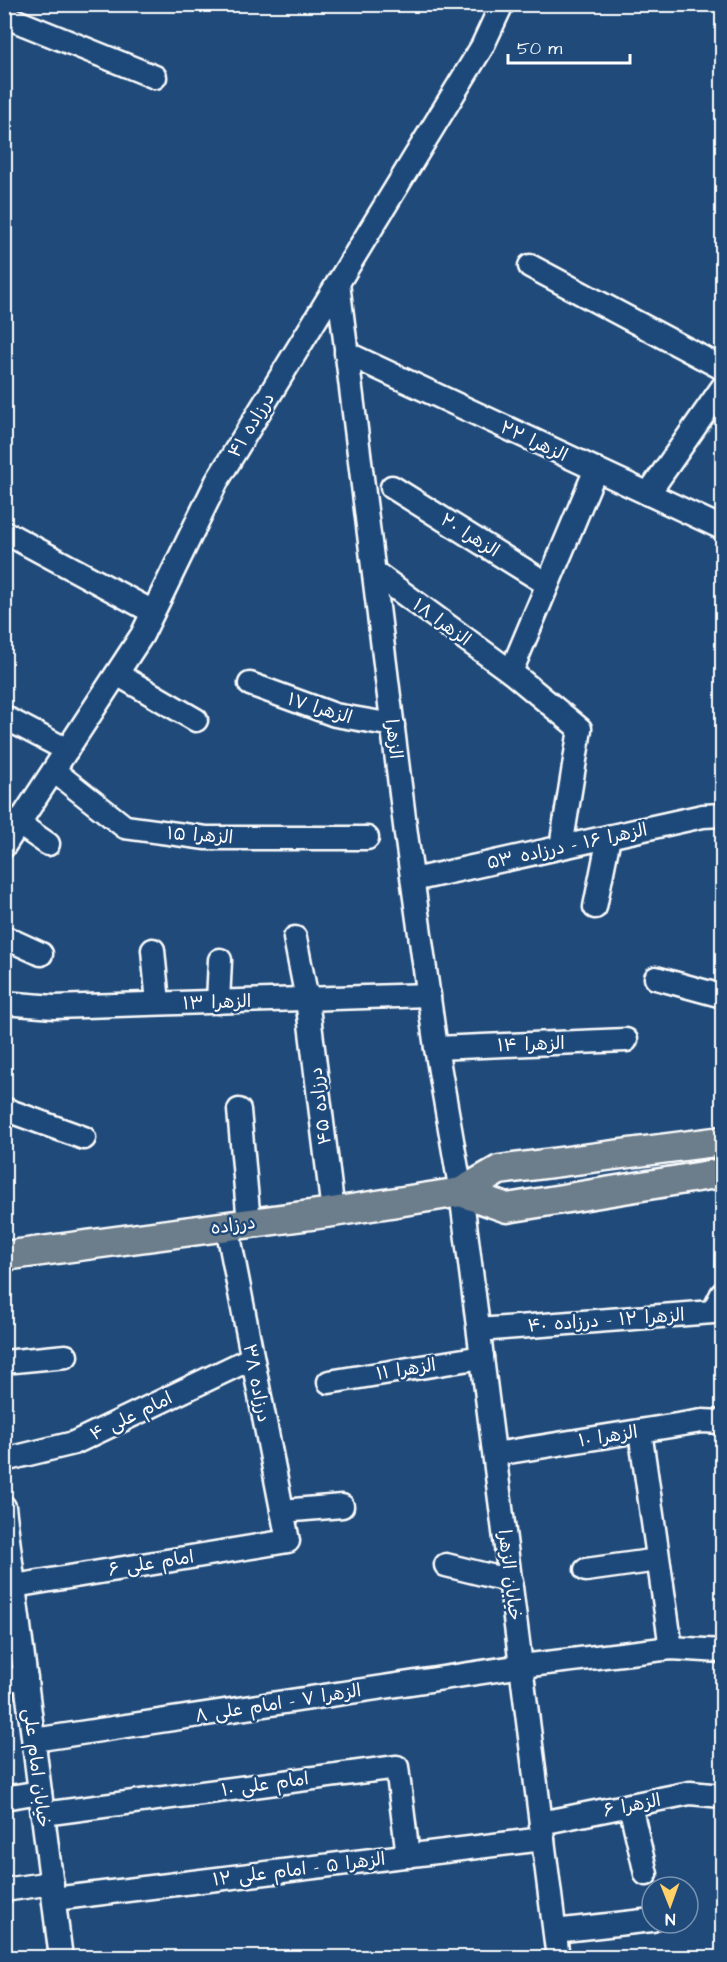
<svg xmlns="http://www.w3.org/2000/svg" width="727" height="1962" font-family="'Architects Daughter','Playpen Sans Arabic',sans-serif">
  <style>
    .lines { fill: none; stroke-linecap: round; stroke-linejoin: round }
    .minor-casing { stroke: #fff; stroke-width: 27 }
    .major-casing { stroke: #fff; stroke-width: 33 }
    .minor { stroke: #1f4a7a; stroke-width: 22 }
    .major { stroke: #6c7d8b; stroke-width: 28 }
    .labels { text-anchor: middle; stroke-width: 5; stroke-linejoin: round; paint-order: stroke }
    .street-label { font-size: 18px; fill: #fff; stroke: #1f4a7a }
  </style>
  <rect width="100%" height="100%" fill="#1f4a7a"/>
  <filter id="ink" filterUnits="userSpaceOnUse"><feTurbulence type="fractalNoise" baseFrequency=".0167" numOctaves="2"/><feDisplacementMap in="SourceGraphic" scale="12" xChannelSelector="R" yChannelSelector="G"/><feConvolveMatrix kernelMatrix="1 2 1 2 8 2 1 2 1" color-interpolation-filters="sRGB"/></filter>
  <g filter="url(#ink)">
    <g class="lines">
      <g class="minor-casing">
        <g id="minor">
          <path d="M 4,16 L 155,77"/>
          <path d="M 530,266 L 722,368"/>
          <path d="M 338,283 L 406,834 L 436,1048 L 461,1192 L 558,1958"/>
          <path d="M 346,353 L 722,528"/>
          <path d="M 392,487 L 547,584"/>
          <path d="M 648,494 L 722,388"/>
          <path d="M 10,535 L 153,612"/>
          <path d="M 374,572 L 511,672"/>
          <path d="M 117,674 L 196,720"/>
          <path d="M 250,684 L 335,715 L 393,725"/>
          <path d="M 4,717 L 67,750"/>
          <path d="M 54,771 L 125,827 L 206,838 L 367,838"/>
          <path d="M 4,817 L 19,824 L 48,844"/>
          <path d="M 4,846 L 142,635 L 217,481 L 482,47 L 502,4"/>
          <path d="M 561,847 L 580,729 L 511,672 L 596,469"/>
          <path d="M 413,880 L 703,816 L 722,815"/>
          <path d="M 595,907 L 609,837"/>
          <path d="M 4,937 L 41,954"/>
          <path d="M 295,938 L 307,999 L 333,1212"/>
          <path d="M 153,950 L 158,1003"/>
          <path d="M 656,978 L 722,996"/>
          <path d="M 218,1002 L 220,960"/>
          <path d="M 4,1003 L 54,1007 L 429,995"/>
          <path d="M 436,1048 L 626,1040"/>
          <path d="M 4,1109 L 84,1138"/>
          <path d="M 239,1110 L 249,1223"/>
          <path d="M 479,1330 L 713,1312 L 722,1294"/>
          <path d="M 4,1362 L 66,1356"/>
          <path d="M 329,1382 L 482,1357"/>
          <path d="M 640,1431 L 671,1648"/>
          <path d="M 495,1454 L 702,1421 L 722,1422"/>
          <path d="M 4,1460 L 74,1443 L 252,1358"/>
          <path d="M 4,1507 L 61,1958"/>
          <path d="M 282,1511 L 342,1506"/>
          <path d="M 446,1565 L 511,1581"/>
          <path d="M 586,1570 L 658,1560"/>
          <path d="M 14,1586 L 288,1541 L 227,1226"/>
          <path d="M 4,1680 L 26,1678"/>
          <path d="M 34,1740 L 522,1666 L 671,1648 L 722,1651"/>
          <path d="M 4,1798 L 40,1792"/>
          <path d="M 630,1805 L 646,1874"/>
          <path d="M 43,1814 L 397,1767 L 408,1856"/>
          <path d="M 541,1823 L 690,1793 L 722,1796"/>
          <path d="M 4,1890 L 52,1883"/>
          <path d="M 54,1899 L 543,1839"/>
          <path d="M 555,1931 L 652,1920"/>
        </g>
      </g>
      <g class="major-casing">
        <g id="major">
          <path d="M 461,1192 L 507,1208 L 722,1173"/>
          <path d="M 4,1256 L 333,1212 L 461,1192 L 499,1170 L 722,1141"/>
        </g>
      </g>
      <use href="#minor" class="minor"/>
      <use href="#major" class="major"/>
    </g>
  </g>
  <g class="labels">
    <g class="street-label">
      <text transform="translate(251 425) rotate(-59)" y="6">درزاده ۴۱</text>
      <text transform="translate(534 441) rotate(25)" y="6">الزهرا ۲۲</text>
      <text transform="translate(470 535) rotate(32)" y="6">الزهرا ۲۰</text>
      <text transform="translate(442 622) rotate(36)" y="6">الزهرا ۱۸</text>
      <text transform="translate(320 708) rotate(17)" y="6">الزهرا ۱۷</text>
      <text transform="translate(394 739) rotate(83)" y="6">الزهرا</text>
      <text transform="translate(200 835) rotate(4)" y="6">الزهرا ۱۵</text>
      <text transform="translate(567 846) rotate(-12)" y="6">الزهرا ۱۶ - درزاده ۵۳</text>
      <text transform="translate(217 1002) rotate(-2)" y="6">الزهرا ۱۳</text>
      <text transform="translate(531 1044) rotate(-2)" y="6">الزهرا ۱۴</text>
      <text transform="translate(320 1106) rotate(-97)" y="6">درزاده ۴۵</text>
      <text transform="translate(233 1225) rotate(-8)" y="6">درزاده</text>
      <text transform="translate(606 1320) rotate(-4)" y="6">الزهرا ۱۲ - درزاده ۴۰</text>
      <text transform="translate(406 1369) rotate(-9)" y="6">الزهرا ۱۱</text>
      <text transform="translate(257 1383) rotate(79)" y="6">درزاده ۳۸</text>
      <text transform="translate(131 1416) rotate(-26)" y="6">امام علی ۴</text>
      <text transform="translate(608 1436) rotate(-9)" y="6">الزهرا ۱۰</text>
      <text transform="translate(151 1563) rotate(-9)" y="6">امام علی ۶</text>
      <text transform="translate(510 1575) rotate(83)" y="6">خیابان الزهرا</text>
      <text transform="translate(278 1703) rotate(-9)" y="6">الزهرا ۷ - امام علی ۸</text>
      <text transform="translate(37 1768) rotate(83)" y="6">خیابان امام علی</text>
      <text transform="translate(265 1784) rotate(-8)" y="6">امام علی ۱۰</text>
      <text transform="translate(632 1805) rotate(-11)" y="6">الزهرا ۶</text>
      <text transform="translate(299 1869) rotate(-7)" y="6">الزهرا ۵ - امام علی ۱۲</text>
    </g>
  </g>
  <rect width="727" height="1962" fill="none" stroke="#1f4a7a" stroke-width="24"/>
  <rect x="12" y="12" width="703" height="1938" fill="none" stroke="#fff" stroke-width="2" filter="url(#ink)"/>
  <g transform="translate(670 1905) rotate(179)"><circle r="28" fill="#1f4a7a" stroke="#7992af" stroke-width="1.5"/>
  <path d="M0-4.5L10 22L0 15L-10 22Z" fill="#ffd166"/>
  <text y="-9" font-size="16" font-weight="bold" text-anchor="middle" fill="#ffffff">N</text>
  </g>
  <path d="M508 54v9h122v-9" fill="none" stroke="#ffffff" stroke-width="3"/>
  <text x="517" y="54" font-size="18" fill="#ffffff" stroke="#1f4a7a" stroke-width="4.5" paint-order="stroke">50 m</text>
</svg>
